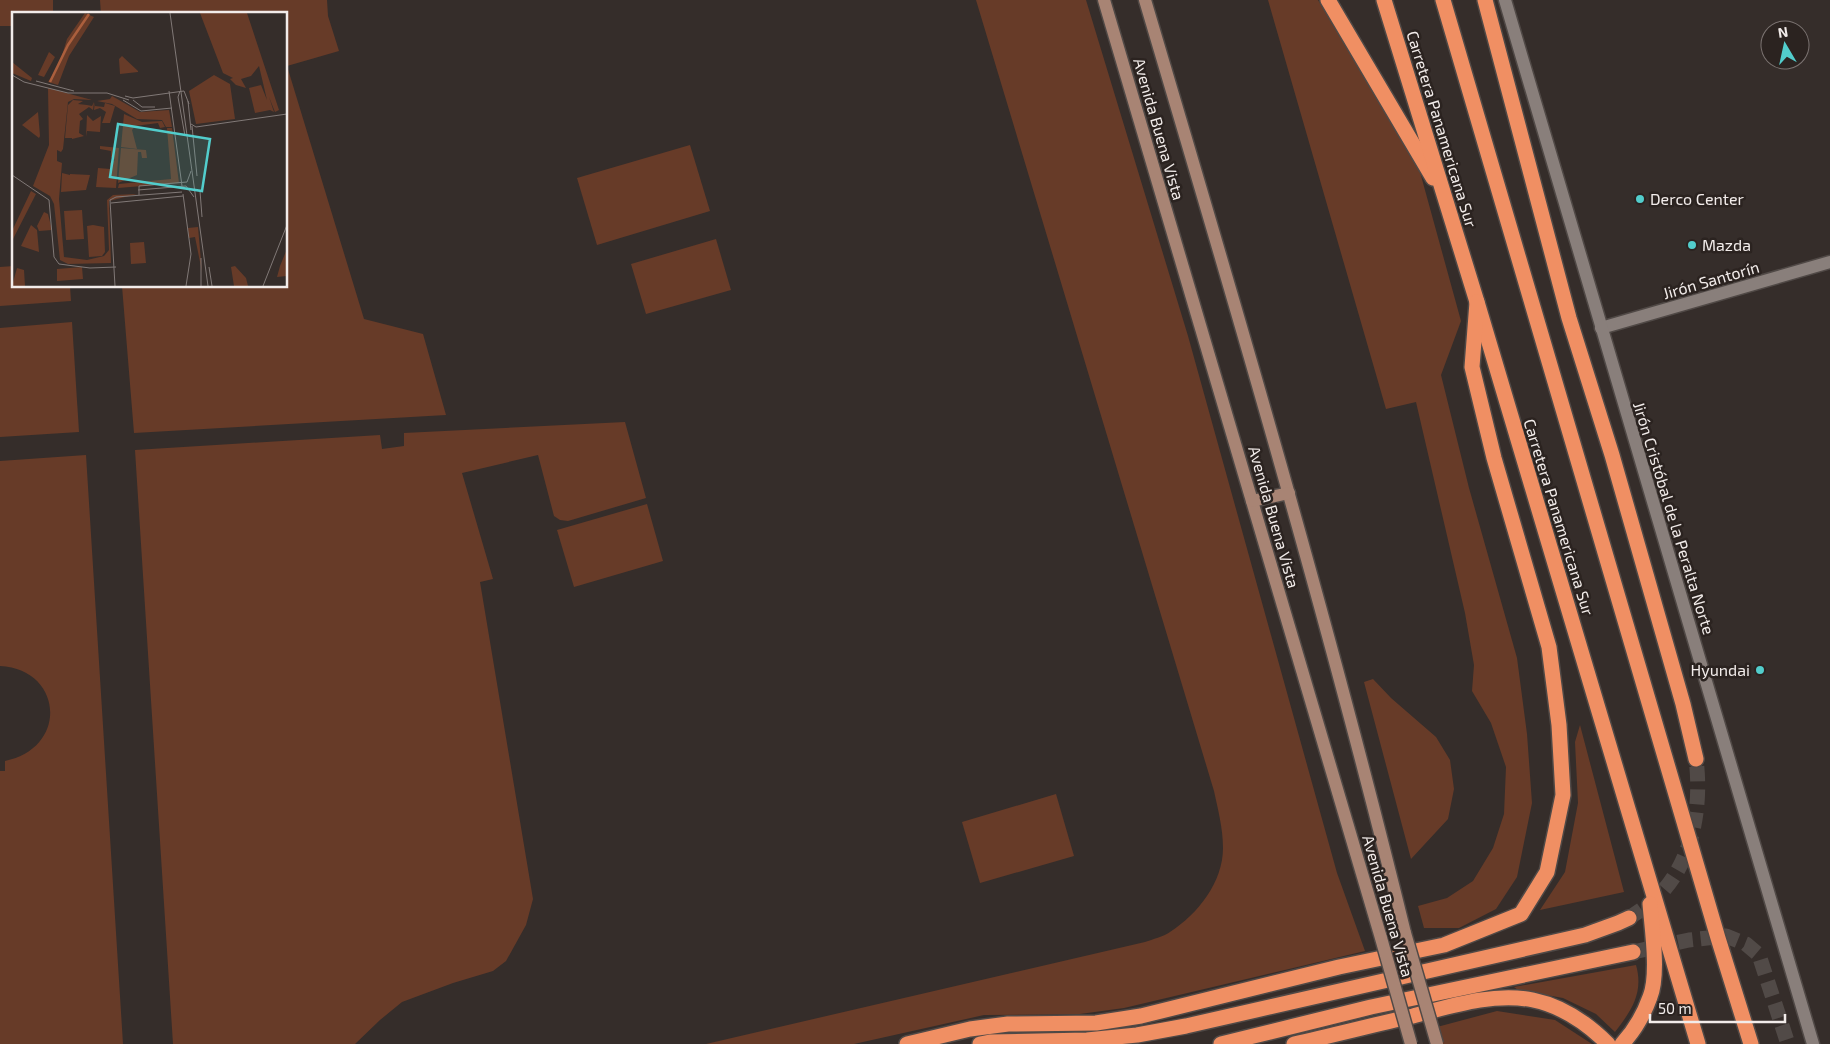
<svg xmlns="http://www.w3.org/2000/svg" width="1830" height="1044" font-family="'Exo 2',sans-serif">
  <style>
    .green { fill: #673b28 }
    .lines { fill: none; stroke-linecap: round; stroke-linejoin: round }
    .motorway-tunnel { stroke: #514a47; stroke-width: 15; stroke-dasharray: 15 8; stroke-linecap: butt }
    .minor-casing { stroke: #504946; stroke-width: 15 }
    .tertiary-casing { stroke: #504946; stroke-width: 15 }
    .secondary-casing { stroke: #504946; stroke-width: 15 }
    .motorway-casing { stroke: #504946; stroke-width: 18 }
    .minor { stroke: #897f7b; stroke-width: 12 }
    .tertiary { stroke: #897f7b; stroke-width: 12 }
    .secondary { stroke: #a88474; stroke-width: 12 }
    .motorway { stroke: #f08f63; stroke-width: 15 }
    .secondary-bridge-casing { stroke: #504946; stroke-width: 15; stroke-linecap: butt }
    .secondary-bridge { stroke: #a88474; stroke-width: 12 }
    .poi-dot { fill: #52cdcc; stroke: #2b2320; stroke-width: 2 }
    .labels { text-anchor: middle; stroke-width: 5; stroke-linejoin: round; paint-order: stroke }
    .street-label { font-size: 16px; fill: #f2ecea; stroke: #2b2320 }
    .poi-label { font-size: 16px; fill: #f2ecea; stroke: #2b2320; text-anchor: start }
    .inset-river { fill: none; stroke: #ab5f3d; stroke-width: 2.5 }
    .inset-road { fill: none; stroke: #817977; stroke-width: 1 }
    .view { fill: #52cdcc; fill-opacity: 0.15; stroke: #52cdcc; stroke-width: 2.5 }
    .inset-edge { fill: none; stroke: #f2ecea; stroke-width: 2.5 }
  </style>
  <rect width="100%" height="100%" fill="#352d2a"/>
  <g class="green">
    <path d="M 0,0 L 53,0 L 53,14 L 14,14 L 14,26 L 0,26 Z"/>
    <path d="M 100,0 L 327,0 L 328,16 L 339,51 L 287,66 L 364,319 L 423,334 L 446,415 L 134,433 L 122,286 L 286,286 L 286,14 L 101,14 Z"/>
    <path d="M 976,0 L 1086,0 L 1188,336 L 1337,873 L 1365,951 L 1124,1008 L 1080,1014 L 984,1015 L 854,1044 L 706,1044 L 1145,942 C 1153,939 1163,937 1170,932 C 1198,914 1223,882 1223,848 C 1223,828 1218,810 1214,791 Z"/>
    <path d="M 1268,0 L 1318,0 L 1420,172 L 1461,321 L 1441,375 L 1469,488 L 1517,658 L 1527,734 L 1532,803 L 1517,877 L 1496,909 L 1459,928 L 1424,928 L 1418,906 L 1447,898 L 1473,881 L 1493,848 L 1504,814 L 1506,767 L 1491,723 L 1472,691 L 1474,665 L 1465,613 L 1416,402 L 1386,409 Z"/>
    <path d="M 690,145 L 710,211 L 597,245 L 577,178 Z"/>
    <path d="M 716,239 L 731,290 L 646,314 L 631,264 Z"/>
    <path d="M 14,266 L 14,286 L 70,286 L 71,301 L 0,306 L 0,267 Z"/>
    <path d="M 72,322 L 79,432 L 0,437 L 0,328 Z"/>
    <path d="M 625,422 L 646,498 L 568,521 L 560,520 L 554,516 L 538,455 L 462,473 L 493,579 L 480,582 L 533,899 L 526,925 L 506,961 L 493,971 L 453,983 L 402,1002 L 380,1020 L 355,1044 L 173,1044 L 135,450 L 380,435 L 382,449 L 404,446 L 404,433 Z"/>
    <path d="M 86,455 L 123,1044 L 0,1044 L 0,771 L 5,771 L 5,761 C 69,748 63,669 0,666 L 0,461 Z"/>
    <path d="M 647,504 L 663,561 L 574,587 L 557,530 Z"/>
    <path d="M 1373,679 L 1391,698 L 1436,737 L 1450,760 L 1454,789 L 1448,819 L 1411,859 L 1364,682 Z"/>
    <path d="M 1580,725 L 1624,892 L 1540,910 L 1565,872 L 1578,803 L 1575,742 Z"/>
    <path d="M 1056,794 L 1074,856 L 980,883 L 962,822 Z"/>
    <path d="M 1636,965 C 1644,993 1631,1011 1615,1032 L 1596,1014 L 1563,998 L 1518,990 L 1514,987 Z"/>
    <path d="M 1497,1011 L 1555,1020 L 1592,1044 L 1443,1044 L 1437,1027 Z"/>
  </g>
  <g class="lines">
    <g class="motorway-tunnel">
      <path d="M 1629,918 C 1638,912 1649,905 1657,897 C 1693,863 1702,806 1696,759"/>
      <path d="M 1633,952 L 1689,940 L 1726,936 L 1746,944 L 1759,955 L 1788,1044"/>
    </g>
    <g class="minor-casing">
      <path id="minor" d="M 1601,328 L 1830,262"/>
    </g>
    <g class="tertiary-casing">
      <path id="tertiary" d="M 1505,0 L 1813,1044"/>
    </g>
    <g class="secondary-casing">
      <g id="secondary">
        <path d="M 1104,0 L 1381,938"/>
        <path d="M 1145,0 C 1237,310 1328,619 1405,933"/>
        <path d="M 1252,501 L 1289,493"/>
      </g>
    </g>
    <g class="motorway-casing">
      <g id="motorway">
        <path d="M 1328,0 L 1433,178"/>
        <path d="M 1384,0 L 1477,302 L 1698,1044"/>
        <path d="M 1443,0 L 1718,938 L 1751,1044"/>
        <path d="M 1485,0 L 1569,318 L 1612,455 L 1683,704 L 1696,759"/>
        <path d="M 907,1044 L 970,1029 L 1008,1024 L 1096,1023 L 1141,1016 L 1339,967 L 1444,945 L 1521,914 L 1547,872 L 1563,795 L 1559,725 L 1549,647 L 1494,458 L 1472,367 L 1477,302"/>
        <path d="M 980,1044 L 990,1042 L 1087,1040 L 1137,1035 L 1186,1026 L 1585,935 L 1618,923 L 1629,918"/>
        <path d="M 1221,1044 L 1371,1007 L 1633,952"/>
        <path d="M 1294,1044 C 1334,1035 1373,1025 1413,1016 C 1451,1006 1494,992 1533,1000 C 1562,1006 1588,1024 1608,1044"/>
        <path d="M 1622,1044 C 1634,1031 1644,1014 1650,997 C 1659,975 1652,929 1650,904"/>
      </g>
    </g>
    <use href="#minor" class="minor"/>
    <use href="#tertiary" class="tertiary"/>
    <use href="#secondary" class="secondary"/>
    <use href="#motorway" class="motorway"/>
    <g class="secondary-bridge-casing">
      <g id="secondary-bridge">
        <path d="M 1405,933 L 1437,1044"/>
        <path d="M 1381,938 L 1411,1044"/>
      </g>
    </g>
    <use href="#secondary-bridge" class="secondary-bridge"/>
  </g>
  <g class="poi-dot">
    <circle cx="1640" cy="199" r="5"/>
    <circle cx="1692" cy="245" r="5"/>
    <circle cx="1760" cy="670" r="5"/>
  </g>
  <g class="labels">
    <g class="street-label">
      <text transform="translate(1159 129) rotate(74)" y="6">Avenida Buena Vista</text>
      <text transform="translate(1442 129) rotate(73)" y="6">Carretera Panamericana Sur</text>
      <text transform="translate(1711 280) rotate(-16)" y="6">Jirón Santorín</text>
      <text transform="translate(1274 517) rotate(74)" y="6">Avenida Buena Vista</text>
      <text transform="translate(1559 517) rotate(73)" y="6">Carretera Panamericana Sur</text>
      <text transform="translate(1674 518) rotate(73)" y="6">Jirón Cristóbal de la Peralta Norte</text>
      <text transform="translate(1388 906) rotate(74)" y="6">Avenida Buena Vista</text>
    </g>
    <g class="poi-label">
      <text x="1650" y="205">Derco Center</text>
      <text x="1702" y="251">Mazda</text>
      <text x="1750" y="676" text-anchor="end">Hyundai</text>
    </g>
  </g>
  <g transform="translate(12 12)">
    <rect width="275" height="275" fill="#352d2a"/>
    <path d="M 73,1 L 82,5 L 57,44 L 46,73 L 36,70 L 48,50 L 55,27 ZM 188,1 L 235,1 L 267,98 L 263,100 L 257,85 L 262,100 L 258,98 L 243,101 L 237,76 L 249,73 L 255,88 L 247,54 L 239,64 L 229,67 L 234,76 L 224,73 L 218,67 L 221,66 L 211,61 ZM 37,40 L 43,45 L 32,65 L 26,63 ZM 110,44 L 126,59 L 126,60 L 108,62 L 107,47 ZM 0,50 L 20,66 L 19,69 L 0,61 ZM 202,63 L 218,72 L 223,107 L 184,112 L 177,79 ZM 36,76 L 80,88 L 62,87 L 56,90 L 51,137 L 49,140 L 45,138 L 45,149 L 50,151 L 47,187 L 52,245 L 75,248 L 92,244 L 97,238 L 95,188 L 101,183 L 125,182 L 97,189 L 99,251 L 56,252 L 48,248 L 42,192 L 38,184 L 21,174 L 37,133 ZM 100,84 L 128,100 L 157,98 L 160,115 L 154,115 L 150,108 L 125,107 L 100,92 L 85,89 L 98,87 ZM 61,88 L 71,89 L 66,92 L 75,93 L 80,94 L 82,90 L 81,98 L 77,95 L 67,102 L 71,107 L 68,109 L 67,121 L 72,124 L 60,127 L 60,138 L 60,126 L 53,126 L 56,93 ZM 83,90 L 83,94 L 92,95 L 93,91 L 103,94 L 98,111 L 90,111 L 94,100 L 88,96 L 82,98 ZM 26,100 L 28,124 L 27,126 L 10,113 ZM 112,102 L 130,110 L 150,109 L 153,115 L 148,116 L 146,111 L 123,114 L 120,118 L 125,137 L 109,135 ZM 75,103 L 81,109 L 89,104 L 88,120 L 75,119 L 74,125 ZM 155,116 L 160,116 L 167,171 L 106,176 L 107,172 L 159,167 ZM 88,134 L 107,136 L 104,176 L 84,175 L 86,156 L 98,157 L 98,151 L 103,148 L 99,145 L 99,139 L 88,137 ZM 109,136 L 134,138 L 135,146 L 130,146 L 129,140 L 126,140 L 125,163 L 106,171 ZM 58,157 L 58,162 L 78,163 L 74,178 L 49,180 L 50,161 L 58,163 ZM 19,179 L 24,182 L 0,229 L 0,219 ZM 70,198 L 72,227 L 54,228 L 52,199 ZM 32,200 L 36,202 L 40,218 L 27,219 L 25,214 ZM 19,213 L 25,218 L 27,240 L 9,234 ZM 81,213 L 92,215 L 93,240 L 90,244 L 77,245 L 75,214 ZM 186,215 L 190,260 L 183,225 L 177,226 L 176,216 ZM 132,230 L 134,251 L 119,252 L 118,231 ZM 275,237 L 275,264 L 265,265 L 268,254 ZM 223,254 L 234,266 L 236,274 L 222,274 L 219,255 ZM 70,255 L 71,267 L 45,269 L 45,257 ZM 5,256 L 12,258 L 13,274 L 0,274 Z" fill="#673b28"/>
    <path class="inset-river" d="M 38,70 L 56,33 L 77,2"/>
    <path class="inset-road" d="M 158,1 L 196,274M 0,63 L 12,70 L 56,81 L 95,81 L 117,88M 24,69 L 62,79M 157,79 L 170,174M 168,79 L 166,85 L 173,124M 113,84 L 121,86 L 172,79 L 177,92M 111,88 L 129,99 L 160,96M 121,88 L 130,95 L 143,95M 176,89 L 179,118M 179,112 L 184,115 L 275,102M 180,114 L 185,164M 0,163 L 37,188 L 42,245 L 47,252 L 78,256 L 104,255M 126,178 L 174,174 L 182,185M 188,179 L 190,205M 171,182 L 179,242 L 174,274M 127,183 L 127,174 L 175,170 L 179,159M 99,191 L 171,184M 197,255 L 200,274M 103,274 L 98,188 L 104,185 L 170,180M 189,274 L 189,246M 251,274 L 275,213"/>
    <path class="view" d="M 106,112 L 198,127 L 190,179 L 98,165 Z"/>
    <rect width="275" height="275" class="inset-edge"/>
  </g>
  <g transform="translate(1785 45) rotate(351)"><circle r="24" fill="#2b2320" stroke="#7b7371"/>
  <path d="M0-4L9 19L0 12L-9 19Z" fill="#52cdcc"/>
  <text y="-8" font-size="14" font-weight="bold" text-anchor="middle" fill="#f2ecea">N</text>
  </g>
  <path d="M1650 1014v8h135v-8" fill="none" stroke="#f2ecea" stroke-width="2.5"/>
  <text x="1658" y="1014" font-size="15" fill="#f2ecea" stroke="#2b2320" stroke-width="4" paint-order="stroke">50 m</text>
</svg>
